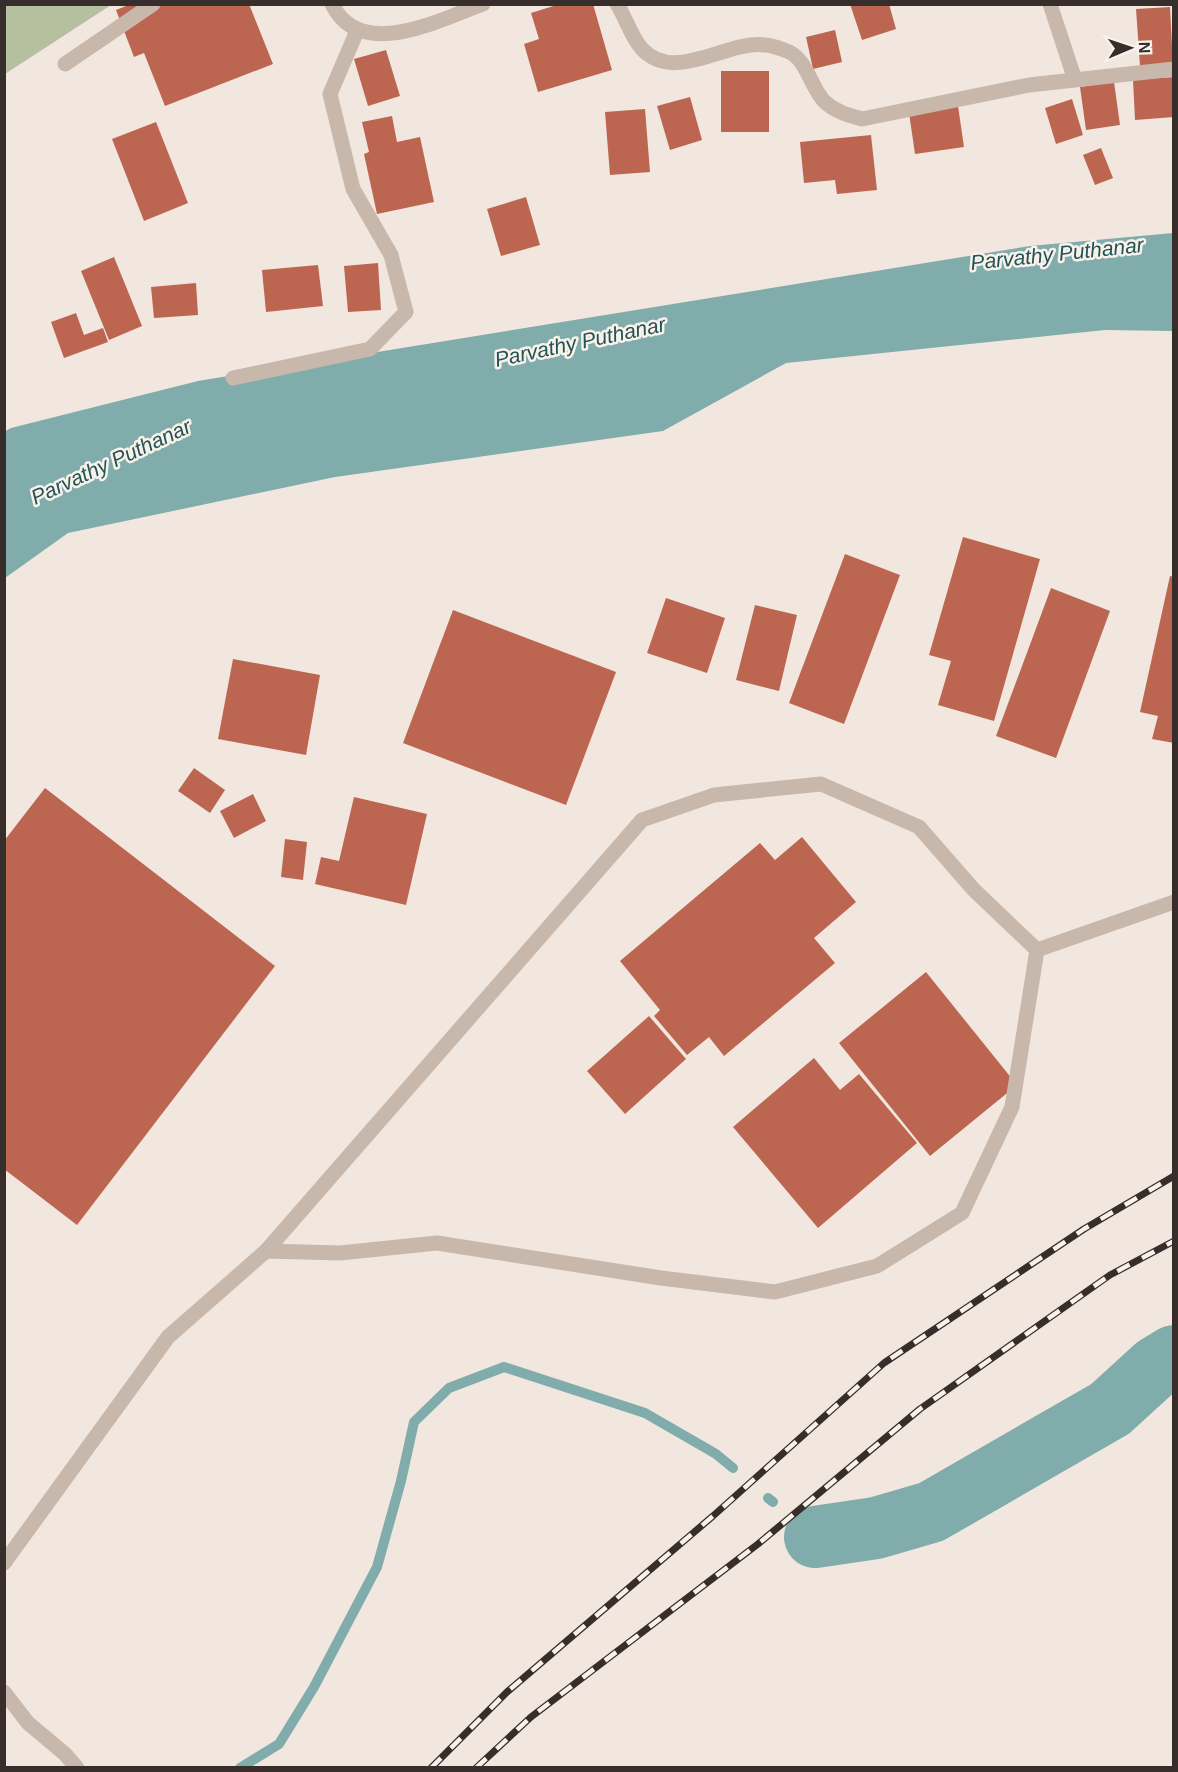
<svg xmlns="http://www.w3.org/2000/svg" width="1178" height="1772" font-family="Arial,sans-serif">
  <style>
    .green { fill: #b6bfa0 }
    .water { fill: #80acab }
    .lines { fill: none; stroke-linecap: round; stroke-linejoin: round }
    .stream { stroke: #80acab; stroke-width: 10 }
    .river { stroke: #80acab; stroke-width: 62 }
    .building { fill: #bc6652 }
    .minor { stroke: #c8b7ab; stroke-width: 15 }
    .rail-casing { stroke: #372d2a; stroke-width: 7 }
    .rail { stroke: #f9f2eb; stroke-width: 4.5; stroke-dasharray: 14; stroke-linecap: butt }
    .labels { text-anchor: middle; stroke-width: 5; stroke-linejoin: round; paint-order: stroke }
    .water-label { font-size: 21px; font-style: italic; fill: #235455; stroke: #f9f2eb }
  </style>
  <rect width="100%" height="100%" fill="#f1e7df"/>
  <path class="green" d="M 5,4 L 111,4 L 111,5 L 5,74 Z"/>
  <path class="water" d="M 1173,233 L 1173,331 L 1105,330 L 786,363 L 663,431 L 335,477 L 68,533 L 5,578 L 4,432 L 11,428 L 198,381 L 1030,246 Z"/>
  <g class="lines">
    <g class="stream">
      <path d="M 768,1498 L 773,1502"/>
      <path d="M 808,1532 L 815,1537"/>
      <path d="M 240,1768 L 279,1744 L 314,1687 L 377,1567 L 401,1481 L 414,1422 L 449,1388 L 504,1367 L 645,1413 L 716,1454 L 733,1468"/>
    </g>
    <path class="river" d="M 815,1537 L 876,1528 L 931,1512 L 1110,1409 L 1156,1367 L 1174,1356"/>
  </g>
  <g class="building">
    <path d="M 131,4 L 249,4 L 273,64 L 165,106 L 144,53 L 134,57 L 116,10 Z"/>
    <path d="M 560,4 L 593,4 L 612,70 L 538,92 L 524,44 L 539,39 L 531,13 Z"/>
    <path d="M 850,4 L 889,4 L 896,29 L 862,40 Z"/>
    <path d="M 1170,7 L 1173,64 L 1140,66 L 1136,9 Z"/>
    <path d="M 835,30 L 842,62 L 813,69 L 806,37 Z"/>
    <path d="M 386,50 L 400,96 L 368,106 L 354,59 Z"/>
    <rect x="721" y="71" width="48" height="61"/>
    <path d="M 1174,77 L 1174,117 L 1135,120 L 1133,80 Z"/>
    <path d="M 1114,82 L 1120,125 L 1086,130 L 1080,87 Z"/>
    <path d="M 690,97 L 702,140 L 670,150 L 657,106 Z"/>
    <path d="M 1072,99 L 1083,135 L 1056,144 L 1045,108 Z"/>
    <path d="M 958,106 L 964,147 L 915,154 L 909,113 Z"/>
    <path d="M 645,109 L 650,172 L 610,175 L 605,112 Z"/>
    <path d="M 392,116 L 397,142 L 420,137 L 434,202 L 377,214 L 364,154 L 369,152 L 362,122 Z"/>
    <path d="M 156,122 L 188,203 L 144,221 L 112,139 Z"/>
    <path d="M 871,135 L 877,190 L 837,194 L 835,180 L 804,183 L 800,142 Z"/>
    <path d="M 1101,148 L 1113,178 L 1095,185 L 1083,155 Z"/>
    <path d="M 526,197 L 540,245 L 501,256 L 487,209 Z"/>
    <path d="M 114,257 L 142,326 L 109,340 L 81,271 Z"/>
    <path d="M 378,263 L 381,310 L 348,312 L 344,266 Z"/>
    <path d="M 318,265 L 323,306 L 266,312 L 262,270 Z"/>
    <path d="M 196,283 L 198,315 L 154,318 L 151,287 Z"/>
    <path d="M 76,313 L 84,335 L 103,328 L 108,342 L 64,358 L 51,322 Z"/>
    <path d="M 963,537 L 1040,559 L 994,721 L 938,705 L 951,661 L 929,655 Z"/>
    <path d="M 845,554 L 900,575 L 844,724 L 789,703 Z"/>
    <path d="M 1170,576 L 1174,577 L 1174,743 L 1152,739 L 1158,716 L 1140,712 Z"/>
    <path d="M 1051,588 L 1110,611 L 1056,758 L 996,736 Z"/>
    <path d="M 666,598 L 725,618 L 707,673 L 647,653 Z"/>
    <path d="M 755,605 L 797,615 L 779,691 L 736,680 Z"/>
    <path d="M 453,610 L 616,672 L 566,805 L 403,743 Z"/>
    <path d="M 233,659 L 320,675 L 306,755 L 218,739 Z"/>
    <path d="M 194,768 L 225,790 L 210,813 L 178,791 Z"/>
    <path d="M 45,788 L 275,966 L 77,1225 L 4,1169 L 4,841 Z"/>
    <path d="M 253,794 L 266,821 L 234,838 L 220,811 Z"/>
    <path d="M 354,797 L 427,814 L 406,905 L 315,884 L 321,857 L 339,861 Z"/>
    <path d="M 802,837 L 856,902 L 814,938 L 835,963 L 724,1056 L 709,1037 L 687,1055 L 654,1016 L 660,1010 L 620,961 L 760,843 L 775,860 Z"/>
    <path d="M 285,839 L 307,842 L 303,880 L 281,877 Z"/>
    <path d="M 926,972 L 1017,1085 L 930,1156 L 839,1043 Z"/>
    <path d="M 649,1016 L 686,1059 L 625,1114 L 587,1071 Z"/>
    <path d="M 814,1058 L 840,1090 L 859,1074 L 917,1143 L 818,1228 L 733,1127 Z"/>
  </g>
  <g class="lines">
    <g class="minor">
      <path d="M 332,4 C 360,62 439,20 483,4"/>
      <path d="M 617,4 C 626,18 631,37 642,49 C 675,84 726,40 765,45 C 772,45 781,49 787,51 C 807,58 811,89 825,102 C 836,112 848,115 862,119 L 1029,85 L 1174,69"/>
      <path d="M 1050,4 L 1075,80"/>
      <path d="M 65,64 L 153,4"/>
      <path d="M 233,378 L 370,349 L 406,312 L 391,255 L 353,189 L 330,94 L 357,31"/>
      <path d="M 1037,950 L 1174,902"/>
      <path d="M 266,1251 L 340,1253 L 437,1243 L 661,1278 L 775,1292 L 877,1266 L 962,1213 L 1012,1107 L 1037,950"/>
      <path d="M 4,1563 L 168,1337 L 266,1251 L 642,820 L 714,795 L 821,784 L 919,827 L 974,890 L 1037,950"/>
      <path d="M 4,1692 L 28,1723 L 65,1754 L 77,1768"/>
    </g>
    <g class="rail-casing">
      <g id="rail">
        <path d="M 431,1768 L 507,1692 L 713,1516 L 884,1363 L 1084,1229 L 1174,1176"/>
        <path d="M 476,1768 L 531,1717 L 758,1544 L 920,1409 L 1110,1275 L 1174,1241"/>
      </g>
    </g>
    <use href="#rail" class="rail"/>
  </g>
  <g class="labels">
    <g class="water-label">
      <text transform="translate(1057 254) rotate(-6)" y="7">Parvathy Puthanar</text>
      <text transform="translate(580 342) rotate(-12)" y="7">Parvathy Puthanar</text>
      <text transform="translate(111 462) rotate(-25)" y="7">Parvathy Puthanar</text>
    </g>
  </g>
  <rect width="1178" height="1772" fill="none" stroke="#372d2a" stroke-width="12"/>
  <g transform="translate(1130 48) rotate(88)" stroke="#f9f2eb" stroke-width="4.5" paint-order="stroke">
  <path d="M0-4.5L10 22L0 15L-10 22Z" fill="#372d2a"/>
  <text y="-9" font-size="16" font-weight="bold" text-anchor="middle" fill="#372d2a">N</text>
  </g>
</svg>
